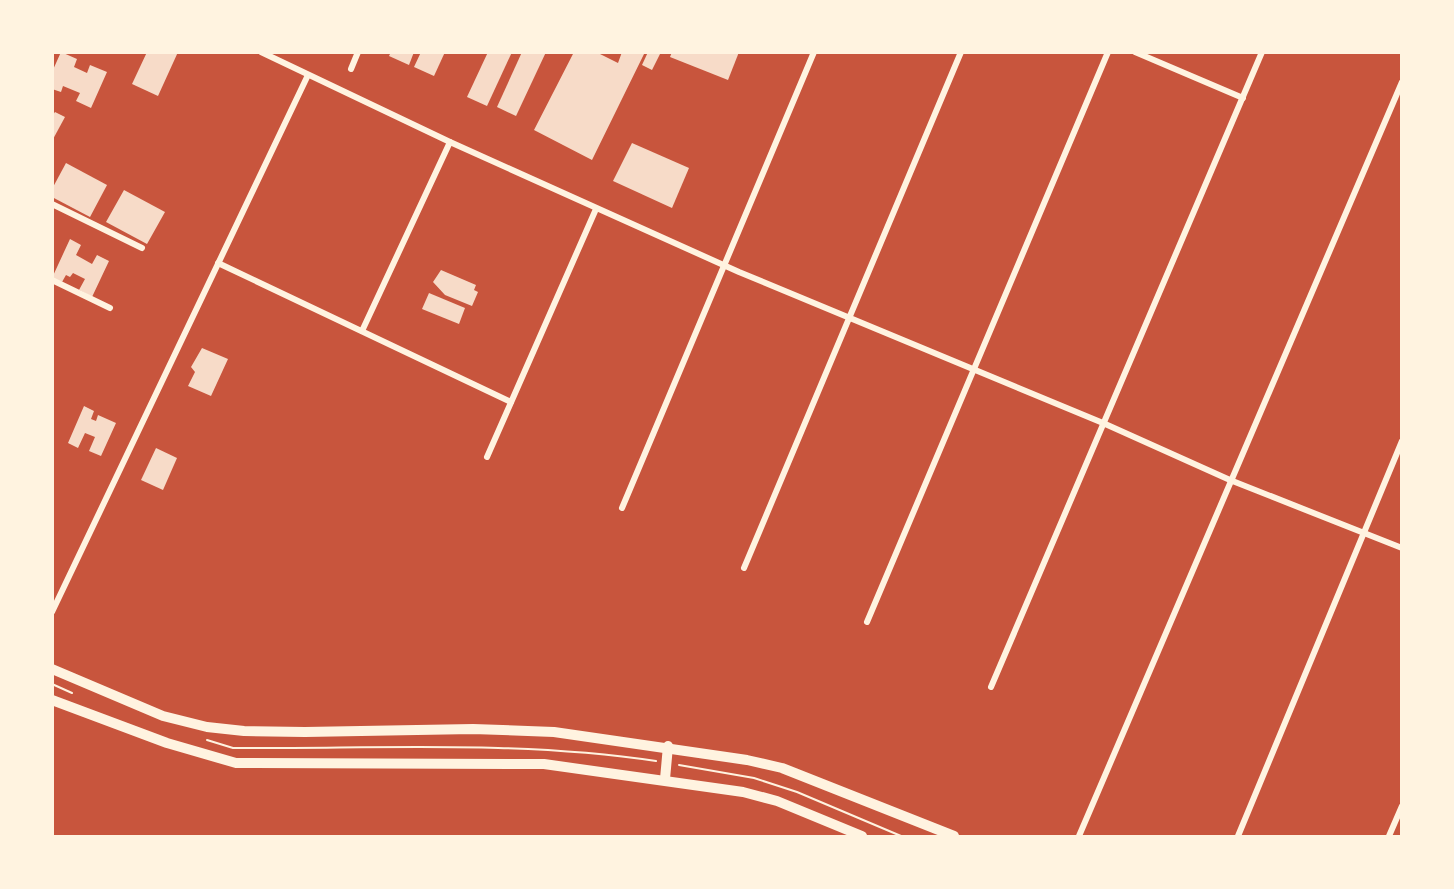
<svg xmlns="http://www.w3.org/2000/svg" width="1454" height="889" font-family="Manrope,sans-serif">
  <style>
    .building { fill: #f7dbc8 }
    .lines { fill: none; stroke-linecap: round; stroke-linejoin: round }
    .path { stroke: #fff3e0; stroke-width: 2 }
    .minor { stroke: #fff3e0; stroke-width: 6 }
    .secondary { stroke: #fff3e0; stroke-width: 10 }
  </style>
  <rect width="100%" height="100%" fill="#c8553d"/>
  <g class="building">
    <path d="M 61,52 L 77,59 L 74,67 L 87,73 L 90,65 L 107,72 L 91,108 L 76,101 L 80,93 L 63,86 L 61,92 L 52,89 L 52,72 Z"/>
    <path d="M 147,52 L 178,52 L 158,96 L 132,84 Z"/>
    <path d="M 391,52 L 414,52 L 409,65 L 389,56 Z"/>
    <path d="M 421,52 L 445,52 L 434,76 L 414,67 Z"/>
    <path d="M 488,52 L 512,52 L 487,106 L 467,97 Z"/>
    <path d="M 522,52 L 546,52 L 516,116 L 497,107 Z"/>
    <path d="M 574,52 L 596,52 L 618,63 L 622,52 L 645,52 L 592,160 L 534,130 Z"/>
    <path d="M 648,52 L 661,52 L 652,70 L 642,65 Z"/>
    <path d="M 672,52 L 739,52 L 728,80 L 670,57 Z"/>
    <path d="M 55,112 L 65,117 L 52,141 L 52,116 Z"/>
    <path d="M 632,143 L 689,168 L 672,208 L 613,181 Z"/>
    <path d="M 66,163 L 107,185 L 90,217 L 52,197 L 52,189 Z"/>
    <path d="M 124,190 L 165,212 L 147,244 L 106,222 Z"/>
    <path d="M 70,239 L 81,245 L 76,255 L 92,264 L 97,255 L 109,261 L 92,297 L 79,290 L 85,279 L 73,273 L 70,277 L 66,275 L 62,282 L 52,278 Z"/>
    <path d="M 441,270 L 476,285 L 474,290 L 478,292 L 472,306 L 445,295 L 433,282 Z"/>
    <path d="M 429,293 L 465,308 L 459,324 L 422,309 Z"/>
    <path d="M 202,348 L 228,359 L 211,396 L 188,386 L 195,372 L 191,367 Z"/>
    <path d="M 84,406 L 94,411 L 91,419 L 96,421 L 98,415 L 116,423 L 101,456 L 89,451 L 95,437 L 85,433 L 78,448 L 68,443 Z"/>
    <path d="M 156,448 L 177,458 L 163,490 L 141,480 Z"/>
  </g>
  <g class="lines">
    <g class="path">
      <path d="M 52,684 L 72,693"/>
      <path d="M 207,740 L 233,748 C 375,749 516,740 656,761"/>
      <path d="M 679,765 L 754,778 L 797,792 L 901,836"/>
    </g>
    <g class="minor">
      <path d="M 261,52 L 450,142 L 739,272 L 1103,423 L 1230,480 L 1402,548"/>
      <path d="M 1135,52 L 1243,98"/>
      <path d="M 351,69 L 358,52"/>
      <path d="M 52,204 L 142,248"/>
      <path d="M 218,263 L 511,402"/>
      <path d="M 52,280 L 110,308"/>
      <path d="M 362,331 L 450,142"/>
      <path d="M 487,457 L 596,209"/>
      <path d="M 622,508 L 814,52"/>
      <path d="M 744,568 L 961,52"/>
      <path d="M 52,612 L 308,75"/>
      <path d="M 867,622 L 1108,52"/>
      <path d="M 991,687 L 1262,52"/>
      <path d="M 1079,836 L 1402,82"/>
      <path d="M 1238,836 L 1402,441"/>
      <path d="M 1389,836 L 1402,806"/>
    </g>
    <g class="secondary">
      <path d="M 52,669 L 163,716 L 207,727 L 244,731 L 305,732 L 473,729 L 554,732 L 747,760 L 782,768 L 954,836"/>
      <path d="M 52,700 L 167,743 L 236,763 L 544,764 L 743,792 L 777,801 L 862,836"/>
      <path d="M 665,779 L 668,746"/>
    </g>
  </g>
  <rect width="1454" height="889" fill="none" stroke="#fff3e0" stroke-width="108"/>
</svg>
